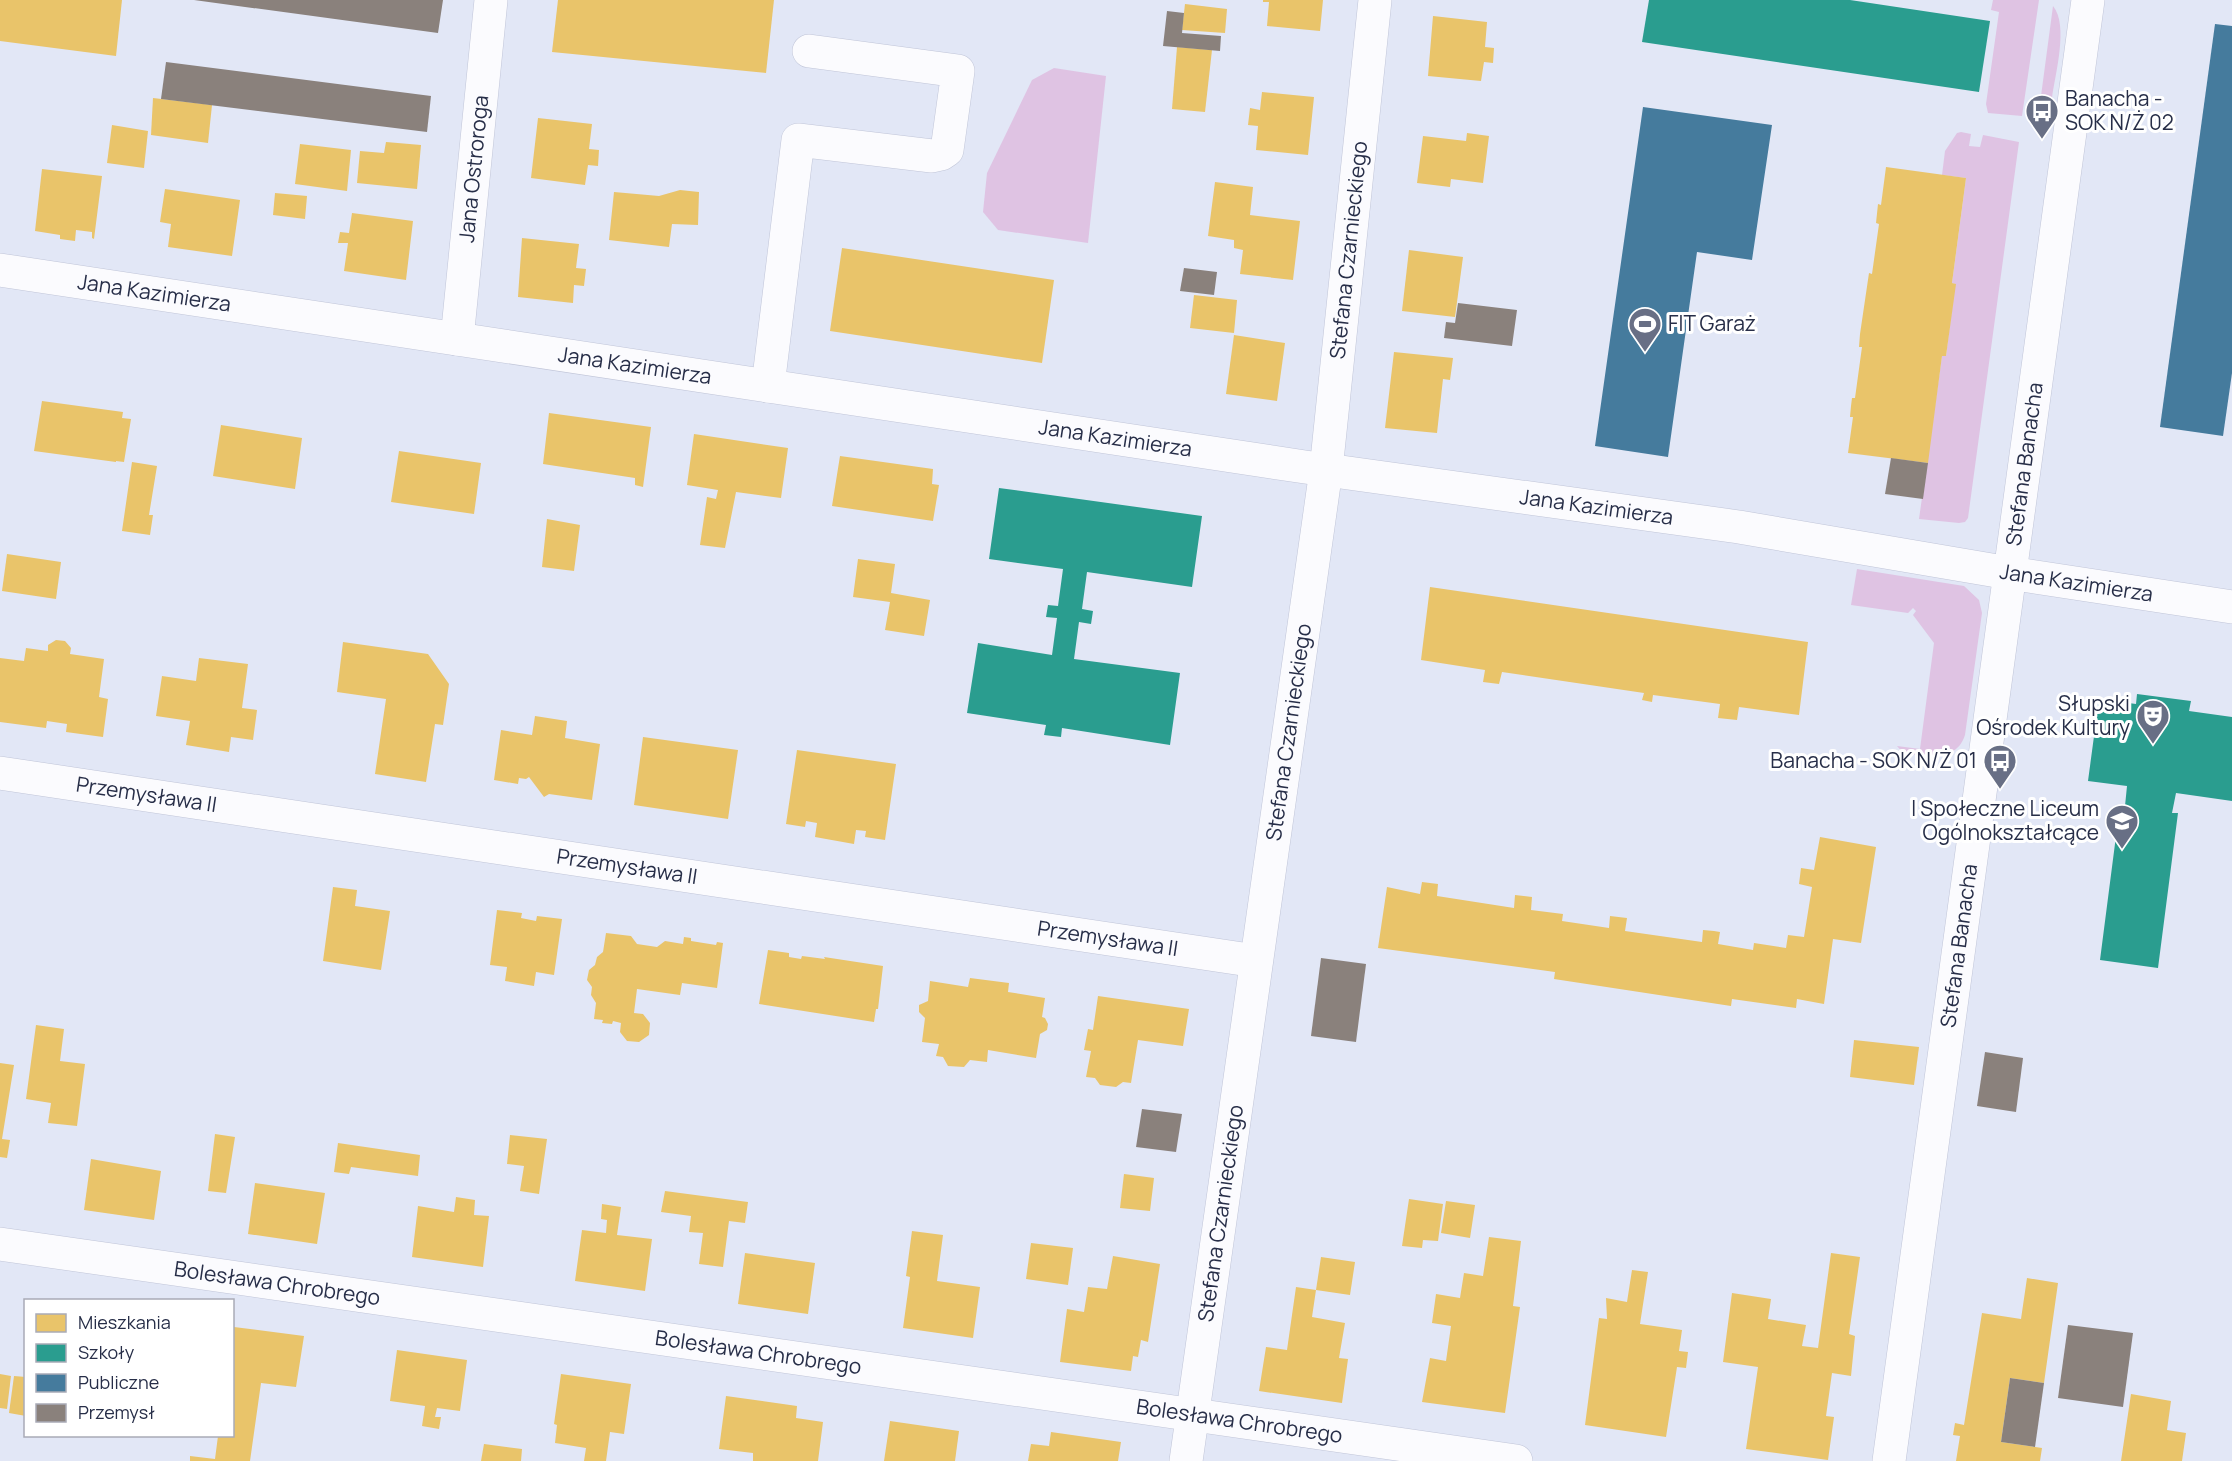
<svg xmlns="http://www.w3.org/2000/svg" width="2232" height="1461" font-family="Manrope,sans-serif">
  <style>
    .green { fill: #dfc3e3 }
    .homes { fill: #e9c46a }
    .schools { fill: #2a9d8f }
    .public { fill: #457b9d }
    .industry { fill: #8a817c }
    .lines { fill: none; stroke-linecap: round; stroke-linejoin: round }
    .minor-casing { stroke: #c0c5d8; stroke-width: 34 }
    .minor { stroke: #fbfbfe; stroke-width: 33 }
    .labels { text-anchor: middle; stroke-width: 6; stroke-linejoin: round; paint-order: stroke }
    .poi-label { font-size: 21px; fill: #272e48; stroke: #fff; text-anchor: end }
    .street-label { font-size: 21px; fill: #272e48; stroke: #fff }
  </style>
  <rect width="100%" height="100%" fill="#e2e7f6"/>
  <g class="green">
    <path d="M 1993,0 L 2039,0 L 2022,116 L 1988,113 L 1986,104 L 1999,12 L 1991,10 Z"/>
    <path d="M 2053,6 C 2069,25 2055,75 2052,98 L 2041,96 Z"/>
    <path d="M 1054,68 L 1106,76 L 1088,243 L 998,230 L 983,212 L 987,173 L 1032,80 Z"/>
    <path d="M 1961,132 L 1971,134 L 1969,146 L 1980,147 L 1983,135 L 2019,142 L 1968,518 L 1965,522 L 1959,523 L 1919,519 L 1942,356 L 1946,356 L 1955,284 L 1952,283 L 1966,178 L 1942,175 L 1945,151 L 1957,133 Z"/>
    <path d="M 1857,569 L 1964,586 L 1979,600 L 1982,613 L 1965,735 C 1956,763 1926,756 1903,753 L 1897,746 L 1920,749 L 1934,643 L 1913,615 L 1916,611 L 1913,608 L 1908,613 L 1851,605 Z"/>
  </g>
  <g class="homes">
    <path d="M 0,0 L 122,0 L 116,56 L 0,41 Z"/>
    <path d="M 558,0 L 774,0 L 766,73 L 552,52 Z"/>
    <path d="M 1263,0 L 1323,0 L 1320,31 L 1267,26 L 1269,2 L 1263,2 Z"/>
    <path d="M 1185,4 L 1227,9 L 1225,33 L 1182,30 Z"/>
    <path d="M 1433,16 L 1487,22 L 1485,47 L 1494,48 L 1493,63 L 1484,62 L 1481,81 L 1428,76 Z"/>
    <path d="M 1177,47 L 1212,50 L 1205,112 L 1172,109 Z"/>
    <path d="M 1262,92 L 1314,97 L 1308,155 L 1256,150 L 1258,126 L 1248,125 L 1250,108 L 1260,110 Z"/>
    <path d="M 153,98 L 212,105 L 208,143 L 151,135 Z"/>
    <path d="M 538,118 L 592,124 L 589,149 L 599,150 L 598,166 L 588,165 L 585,185 L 531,178 Z"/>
    <path d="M 112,125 L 148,131 L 144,168 L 107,163 Z"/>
    <path d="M 1467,133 L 1489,136 L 1483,183 L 1451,179 L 1450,187 L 1417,183 L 1423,136 L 1466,141 Z"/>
    <path d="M 386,142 L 421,145 L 417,189 L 357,183 L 360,151 L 384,153 Z"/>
    <path d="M 300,144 L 351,150 L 347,191 L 295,184 Z"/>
    <path d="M 1886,167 L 1966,178 L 1952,283 L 1956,284 L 1946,356 L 1942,356 L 1928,463 L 1848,453 L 1853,417 L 1850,417 L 1851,406 L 1852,398 L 1855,398 L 1862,347 L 1859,347 L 1860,334 L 1869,273 L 1872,274 L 1879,224 L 1876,223 L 1878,204 L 1881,205 Z"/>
    <path d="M 42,169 L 102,176 L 94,239 L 92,238 L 92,232 L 76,230 L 75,241 L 60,239 L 60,235 L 35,231 Z"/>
    <path d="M 1215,182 L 1253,187 L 1250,215 L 1300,221 L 1293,280 L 1240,274 L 1243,250 L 1234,248 L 1234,240 L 1208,236 Z"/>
    <path d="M 165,189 L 240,200 L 232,256 L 168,247 L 171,224 L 160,222 Z"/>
    <path d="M 680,190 L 699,192 L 698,225 L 672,224 L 669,247 L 609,240 L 614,192 L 659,196 Z"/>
    <path d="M 275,193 L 307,196 L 305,219 L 273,215 Z"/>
    <path d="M 352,213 L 413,221 L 406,280 L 344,271 L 348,243 L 338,243 L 340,232 L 349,233 Z"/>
    <path d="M 522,238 L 579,244 L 576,268 L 586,269 L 584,286 L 574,285 L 573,303 L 518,297 Z"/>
    <path d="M 842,248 L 1054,280 L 1042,363 L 830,331 Z"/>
    <path d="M 1409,250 L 1463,257 L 1455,317 L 1402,311 Z"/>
    <path d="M 1194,295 L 1237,300 L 1234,333 L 1190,328 Z"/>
    <path d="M 1234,335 L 1285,343 L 1277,401 L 1226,394 Z"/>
    <path d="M 1394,352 L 1453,358 L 1450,380 L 1443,379 L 1437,433 L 1385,428 Z"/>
    <path d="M 42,401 L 123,412 L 122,418 L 131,419 L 124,462 L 116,461 L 116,462 L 34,451 Z"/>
    <path d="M 549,413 L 651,427 L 643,487 L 635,485 L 635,478 L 543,464 Z"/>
    <path d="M 221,425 L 302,438 L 295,489 L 213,476 Z"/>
    <path d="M 694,434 L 788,448 L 781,498 L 736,492 L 725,548 L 700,545 L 707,497 L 716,499 L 718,490 L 687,485 Z"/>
    <path d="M 399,451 L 481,463 L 474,514 L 391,502 Z"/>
    <path d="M 840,456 L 933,469 L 932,484 L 939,485 L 933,521 L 832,506 Z"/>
    <path d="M 132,462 L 157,466 L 149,515 L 153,515 L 150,535 L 122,531 Z"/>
    <path d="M 547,519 L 580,525 L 574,571 L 542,567 Z"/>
    <path d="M 7,554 L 61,562 L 56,599 L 2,591 Z"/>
    <path d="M 858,559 L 895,564 L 891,593 L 930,600 L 924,636 L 885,630 L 890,602 L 853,597 Z"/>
    <path d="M 1430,587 L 1808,642 L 1799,715 L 1739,707 L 1737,720 L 1718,718 L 1720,704 L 1653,695 L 1652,702 L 1642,700 L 1644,693 L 1502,672 L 1499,684 L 1483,682 L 1485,670 L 1421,660 Z"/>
    <path d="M 56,640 L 65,641 L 71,648 L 70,654 L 104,659 L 99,697 L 108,699 L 103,737 L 66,732 L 67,724 L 47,721 L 46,728 L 0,722 L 0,658 L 24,661 L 26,648 L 48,651 L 48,645 Z"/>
    <path d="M 343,642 L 428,654 L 449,684 L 443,725 L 435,724 L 426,782 L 375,774 L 386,699 L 337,692 Z"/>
    <path d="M 199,658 L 248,664 L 242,708 L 257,710 L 253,740 L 231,737 L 229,752 L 186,745 L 190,721 L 156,716 L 162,676 L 196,681 Z"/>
    <path d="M 535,716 L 567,721 L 565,738 L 600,744 L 592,800 L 549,794 L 544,797 L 529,777 L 526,779 L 519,778 L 518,784 L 494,780 L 501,730 L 532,735 Z"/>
    <path d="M 643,737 L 738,750 L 728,819 L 634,805 Z"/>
    <path d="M 797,750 L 896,764 L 885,840 L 865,837 L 866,831 L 856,830 L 854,844 L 815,837 L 817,823 L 806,821 L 805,827 L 786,824 Z"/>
    <path d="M 1820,837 L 1876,847 L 1861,943 L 1833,939 L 1824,1004 L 1797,999 L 1796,1008 L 1732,999 L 1731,1006 L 1554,979 L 1555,972 L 1378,948 L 1387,887 L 1420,894 L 1422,882 L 1438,884 L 1437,896 L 1514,908 L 1515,895 L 1532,897 L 1531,910 L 1563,914 L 1562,921 L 1609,928 L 1610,916 L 1627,918 L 1625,931 L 1702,942 L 1703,930 L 1714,931 L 1720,932 L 1718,944 L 1753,950 L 1754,943 L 1786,948 L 1788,935 L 1804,937 L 1812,887 L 1799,884 L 1801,868 L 1814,870 Z"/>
    <path d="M 333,887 L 357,890 L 355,906 L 390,911 L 381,970 L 323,961 Z"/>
    <path d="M 497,910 L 522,913 L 521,918 L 536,921 L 537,916 L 562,919 L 554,975 L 536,972 L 534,986 L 505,981 L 507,967 L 490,965 Z"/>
    <path d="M 606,933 L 631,936 L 637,944 L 657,947 L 665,941 L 683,944 L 684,937 L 691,938 L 691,941 L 716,945 L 717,942 L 723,943 L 717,988 L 682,983 L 680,995 L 637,989 L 634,1013 L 643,1014 L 650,1023 L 649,1035 L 639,1042 L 627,1041 L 620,1032 L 621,1023 L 613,1021 L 612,1024 L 602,1023 L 603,1020 L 594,1019 L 596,1003 L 591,995 L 592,987 L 587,980 L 589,970 L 595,965 L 597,957 L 603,952 Z"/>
    <path d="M 768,950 L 789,953 L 789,957 L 801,959 L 802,956 L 825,959 L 824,957 L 883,966 L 878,1009 L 876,1009 L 874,1022 L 759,1004 Z"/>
    <path d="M 970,978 L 1009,983 L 1008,992 L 1045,998 L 1042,1017 L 1045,1018 L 1048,1024 L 1047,1030 L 1040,1034 L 1036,1058 L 988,1050 L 987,1062 L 970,1060 L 964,1067 L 948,1066 L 943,1057 L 936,1056 L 939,1044 L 922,1042 L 925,1018 L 919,1012 L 919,1005 L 928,1001 L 930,981 L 968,987 Z"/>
    <path d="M 1098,996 L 1189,1009 L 1183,1046 L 1138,1040 L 1131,1083 L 1123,1082 L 1116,1087 L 1100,1085 L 1095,1078 L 1086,1077 L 1091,1051 L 1084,1050 L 1088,1029 L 1093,1030 Z"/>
    <path d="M 36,1025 L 64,1029 L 60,1061 L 85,1064 L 77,1126 L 48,1123 L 51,1103 L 26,1099 Z"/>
    <path d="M 1854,1040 L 1919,1047 L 1914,1085 L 1850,1077 Z"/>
    <path d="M 0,1063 L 14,1065 L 2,1139 L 10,1140 L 7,1158 L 0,1157 Z"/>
    <path d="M 215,1134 L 235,1137 L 226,1193 L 208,1191 Z"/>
    <path d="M 510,1135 L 547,1139 L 539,1194 L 520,1191 L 524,1166 L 507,1164 Z"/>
    <path d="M 338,1143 L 420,1155 L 418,1176 L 351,1167 L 349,1174 L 334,1172 Z"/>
    <path d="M 91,1159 L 161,1171 L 154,1220 L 84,1210 Z"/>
    <path d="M 1124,1174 L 1154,1178 L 1150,1211 L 1120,1208 Z"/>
    <path d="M 255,1183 L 325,1193 L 317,1244 L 248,1234 Z"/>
    <path d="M 665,1191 L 748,1202 L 745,1223 L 729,1221 L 723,1267 L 699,1264 L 703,1233 L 689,1232 L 691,1216 L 661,1212 Z"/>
    <path d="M 456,1197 L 475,1200 L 474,1215 L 489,1216 L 483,1267 L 412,1257 L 418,1206 L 454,1212 Z"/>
    <path d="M 1409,1199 L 1443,1204 L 1438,1241 L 1423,1240 L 1422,1248 L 1402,1246 Z"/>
    <path d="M 1446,1201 L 1475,1205 L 1470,1238 L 1441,1233 Z"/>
    <path d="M 602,1204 L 621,1207 L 617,1235 L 652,1239 L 645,1291 L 575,1281 L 582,1230 L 606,1233 L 607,1220 L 601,1219 Z"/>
    <path d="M 912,1231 L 943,1235 L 937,1281 L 980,1287 L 973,1338 L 903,1328 L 910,1277 L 906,1276 Z"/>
    <path d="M 1489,1237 L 1521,1241 L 1513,1306 L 1520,1307 L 1505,1413 L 1422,1402 L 1430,1358 L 1446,1361 L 1451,1326 L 1432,1323 L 1436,1294 L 1460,1298 L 1464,1273 L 1483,1276 Z"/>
    <path d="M 1031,1243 L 1073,1248 L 1068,1285 L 1026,1279 Z"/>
    <path d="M 745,1253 L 815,1263 L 808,1314 L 738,1304 Z"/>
    <path d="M 1831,1253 L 1860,1257 L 1849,1334 L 1855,1336 L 1851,1376 L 1832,1373 L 1826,1416 L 1834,1417 L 1828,1460 L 1746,1449 L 1758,1367 L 1723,1362 L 1732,1293 L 1771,1299 L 1768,1319 L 1806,1325 L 1802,1346 L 1818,1348 Z"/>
    <path d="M 1113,1256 L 1160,1264 L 1148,1342 L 1141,1340 L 1138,1357 L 1133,1356 L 1131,1371 L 1060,1362 L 1067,1309 L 1084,1312 L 1088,1287 L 1107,1289 Z"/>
    <path d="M 1321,1257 L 1355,1262 L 1350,1295 L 1316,1290 Z"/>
    <path d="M 1632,1270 L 1648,1272 L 1640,1324 L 1682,1330 L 1679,1351 L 1688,1352 L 1686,1368 L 1677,1367 L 1666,1437 L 1585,1425 L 1599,1318 L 1607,1319 L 1606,1298 L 1627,1302 Z"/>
    <path d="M 2027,1278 L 2058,1283 L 2044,1383 L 2010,1378 L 2001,1442 L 2042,1448 L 2040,1461 L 1956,1461 L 1960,1436 L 1953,1435 L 1955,1423 L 1964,1425 L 1982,1313 L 2021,1319 Z"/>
    <path d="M 1296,1287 L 1316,1290 L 1312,1317 L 1345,1323 L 1339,1358 L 1348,1359 L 1342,1403 L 1259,1391 L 1266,1347 L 1287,1350 Z"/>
    <path d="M 234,1327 L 304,1336 L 296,1387 L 261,1383 L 250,1461 L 190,1461 L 190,1456 L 215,1459 L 218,1436 L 232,1436 Z"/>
    <path d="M 397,1350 L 467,1360 L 460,1411 L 437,1408 L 435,1417 L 441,1417 L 439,1429 L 422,1426 L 425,1406 L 390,1401 Z"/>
    <path d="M 0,1374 L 11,1376 L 7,1409 L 0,1408 Z"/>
    <path d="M 561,1374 L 631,1384 L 624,1434 L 610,1432 L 606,1461 L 584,1461 L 586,1448 L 555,1443 L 557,1425 L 554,1424 Z"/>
    <path d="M 14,1376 L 26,1377 L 26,1416 L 9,1413 Z"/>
    <path d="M 2131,1394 L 2171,1401 L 2167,1430 L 2186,1433 L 2182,1461 L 2121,1461 Z"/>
    <path d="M 726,1396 L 797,1406 L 796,1418 L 823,1422 L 818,1461 L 753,1461 L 753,1453 L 719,1449 Z"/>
    <path d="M 890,1421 L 959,1431 L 955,1461 L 884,1461 Z"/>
    <path d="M 1051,1432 L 1121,1442 L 1118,1461 L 1028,1461 L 1031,1444 L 1049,1446 Z"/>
    <path d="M 484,1444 L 522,1449 L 521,1461 L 481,1461 Z"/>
  </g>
  <g class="schools">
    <path d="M 1649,0 L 1850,0 L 1990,21 L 1979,92 L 1642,42 Z"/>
    <path d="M 999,488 L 1202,516 L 1192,587 L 1087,572 L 1082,609 L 1093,611 L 1091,624 L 1079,622 L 1074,659 L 1180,673 L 1170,745 L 1062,728 L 1061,737 L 1044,735 L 1046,725 L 967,713 L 978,643 L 1052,655 L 1057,618 L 1046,617 L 1048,605 L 1058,606 L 1063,569 L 989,559 Z"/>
    <path d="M 2137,694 L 2191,701 L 2189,711 L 2232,717 L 2232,801 L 2176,793 L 2172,813 L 2178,813 L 2158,968 L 2100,960 L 2120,805 L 2125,806 L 2127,786 L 2088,781 L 2099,699 L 2136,704 Z"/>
  </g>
  <g class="public">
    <path d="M 2215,24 L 2232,26 L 2232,373 L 2223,436 L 2160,427 Z"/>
    <path d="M 1643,107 L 1772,125 L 1752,260 L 1697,252 L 1668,457 L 1595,446 Z"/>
  </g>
  <g class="industry">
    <path d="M 194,0 L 443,0 L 438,33 Z"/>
    <path d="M 1167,11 L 1184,13 L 1182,33 L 1221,36 L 1220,51 L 1163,46 Z"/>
    <path d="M 166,62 L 431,96 L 427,132 L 161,99 Z"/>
    <path d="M 1184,268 L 1217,272 L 1214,295 L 1180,291 Z"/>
    <path d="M 1458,303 L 1517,310 L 1512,346 L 1444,338 L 1446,322 L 1455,323 Z"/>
    <path d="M 1891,458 L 1928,463 L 1923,499 L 1885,494 Z"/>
    <path d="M 1321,958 L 1366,964 L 1356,1042 L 1311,1036 Z"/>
    <path d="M 1985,1052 L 2023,1058 L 2016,1112 L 1977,1106 Z"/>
    <path d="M 1142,1109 L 1182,1114 L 1176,1152 L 1136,1147 Z"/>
    <path d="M 2068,1325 L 2133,1333 L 2123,1407 L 2058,1398 Z"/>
    <path d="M 2010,1378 L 2044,1383 L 2035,1447 L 2001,1442 Z"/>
  </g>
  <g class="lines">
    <g class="minor-casing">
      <g id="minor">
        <path id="s1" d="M 0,270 L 1305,467 L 1739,527 L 2009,573 L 2232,607"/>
        <path id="s2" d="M 457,339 L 491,0"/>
        <path d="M 768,386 L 798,140 L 932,156 L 941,154 L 947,150 L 958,71 L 809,51"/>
        <path id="s3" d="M 0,773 L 1256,961"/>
        <path id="s4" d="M 0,1244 L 1516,1461"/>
        <path id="s5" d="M 1186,1461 L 1326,470 L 1375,0"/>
        <path id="s6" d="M 1889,1461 L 2088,0"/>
      </g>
    </g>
    <use href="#minor" class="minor"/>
  </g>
  <defs>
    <g id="bus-pin" transform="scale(1.725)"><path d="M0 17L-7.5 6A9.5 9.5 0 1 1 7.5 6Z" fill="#686f85" stroke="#fff"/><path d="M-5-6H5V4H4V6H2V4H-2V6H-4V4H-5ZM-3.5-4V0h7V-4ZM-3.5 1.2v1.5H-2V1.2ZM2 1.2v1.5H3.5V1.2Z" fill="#fff"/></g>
    <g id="stadium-pin" transform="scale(1.725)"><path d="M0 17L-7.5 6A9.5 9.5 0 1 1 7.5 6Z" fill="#686f85" stroke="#fff"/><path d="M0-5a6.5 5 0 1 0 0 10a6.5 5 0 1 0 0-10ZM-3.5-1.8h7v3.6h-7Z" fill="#fff"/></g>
    <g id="theatre-pin" transform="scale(1.725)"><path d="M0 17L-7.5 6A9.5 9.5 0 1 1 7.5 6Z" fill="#686f85" stroke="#fff"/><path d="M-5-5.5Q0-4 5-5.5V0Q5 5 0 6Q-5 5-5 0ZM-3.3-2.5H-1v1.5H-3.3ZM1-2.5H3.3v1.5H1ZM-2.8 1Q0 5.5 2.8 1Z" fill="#fff"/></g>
    <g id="school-pin" transform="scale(1.725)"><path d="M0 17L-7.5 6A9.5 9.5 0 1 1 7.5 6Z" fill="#686f85" stroke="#fff"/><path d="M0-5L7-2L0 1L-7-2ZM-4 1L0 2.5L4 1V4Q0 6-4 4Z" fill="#fff"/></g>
  </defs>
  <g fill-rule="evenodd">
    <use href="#bus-pin" x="2042" y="111"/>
    <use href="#stadium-pin" x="1645" y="324"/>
    <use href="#theatre-pin" x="2153" y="716"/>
    <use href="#bus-pin" x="2000" y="761"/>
    <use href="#school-pin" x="2122" y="821"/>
  </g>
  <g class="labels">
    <g class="poi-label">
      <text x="2065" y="106" text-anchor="start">Banacha -<tspan x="2065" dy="24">SOK N/Ż 02</tspan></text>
      <text x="1668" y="331" text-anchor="start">FIT Garaż</text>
      <text x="2130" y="711">Słupski<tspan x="2130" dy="24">Ośrodek Kultury</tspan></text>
      <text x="1977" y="768">Banacha - SOK N/Ż 01</text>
      <text x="2099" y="816">I Społeczne Liceum<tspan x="2099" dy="24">Ogólnokształcące</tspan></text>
    </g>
    <g class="street-label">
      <text dy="7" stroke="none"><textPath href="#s2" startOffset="171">Jana Ostroroga</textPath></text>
      <text dy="7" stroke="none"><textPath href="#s5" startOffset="1222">Stefana Czarnieckiego</textPath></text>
      <text dy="7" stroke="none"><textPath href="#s1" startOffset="156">Jana Kazimierza</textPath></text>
      <text dy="7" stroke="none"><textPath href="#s1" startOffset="642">Jana Kazimierza</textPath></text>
      <text dy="7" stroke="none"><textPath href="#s1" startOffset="1128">Jana Kazimierza</textPath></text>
      <text dy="7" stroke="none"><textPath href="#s6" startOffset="1006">Stefana Banacha</textPath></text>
      <text dy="7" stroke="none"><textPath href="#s1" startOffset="1614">Jana Kazimierza</textPath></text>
      <text dy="7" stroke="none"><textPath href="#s1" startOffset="2100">Jana Kazimierza</textPath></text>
      <text dy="7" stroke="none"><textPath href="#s5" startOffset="736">Stefana Czarnieckiego</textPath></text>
      <text dy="7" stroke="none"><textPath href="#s3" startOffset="148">Przemysława II</textPath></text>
      <text dy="7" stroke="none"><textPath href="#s3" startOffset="634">Przemysława II</textPath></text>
      <text dy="7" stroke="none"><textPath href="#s3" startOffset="1120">Przemysława II</textPath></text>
      <text dy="7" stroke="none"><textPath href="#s6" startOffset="520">Stefana Banacha</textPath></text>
      <text dy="7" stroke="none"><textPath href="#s5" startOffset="250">Stefana Czarnieckiego</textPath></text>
      <text dy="7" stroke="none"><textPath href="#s4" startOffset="280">Bolesława Chrobrego</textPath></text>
      <text dy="7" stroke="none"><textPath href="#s4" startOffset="766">Bolesława Chrobrego</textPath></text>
      <text dy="7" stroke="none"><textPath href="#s4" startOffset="1252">Bolesława Chrobrego</textPath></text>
    </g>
  </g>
  <rect x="24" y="1299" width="210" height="138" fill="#ffffff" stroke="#a9abb6" stroke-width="1.5"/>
  <rect x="36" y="1314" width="30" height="18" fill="#e9c46a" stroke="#a9abb6" stroke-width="1.5"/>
  <text x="78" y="1329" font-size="18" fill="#272e48">Mieszkania</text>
  <rect x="36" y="1344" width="30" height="18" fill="#2a9d8f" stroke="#a9abb6" stroke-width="1.5"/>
  <text x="78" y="1359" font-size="18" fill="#272e48">Szkoły</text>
  <rect x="36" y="1374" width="30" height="18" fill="#457b9d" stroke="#a9abb6" stroke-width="1.5"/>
  <text x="78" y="1389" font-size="18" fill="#272e48">Publiczne</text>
  <rect x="36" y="1404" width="30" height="18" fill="#8a817c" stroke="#a9abb6" stroke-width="1.5"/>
  <text x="78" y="1419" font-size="18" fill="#272e48">Przemysł</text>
</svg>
